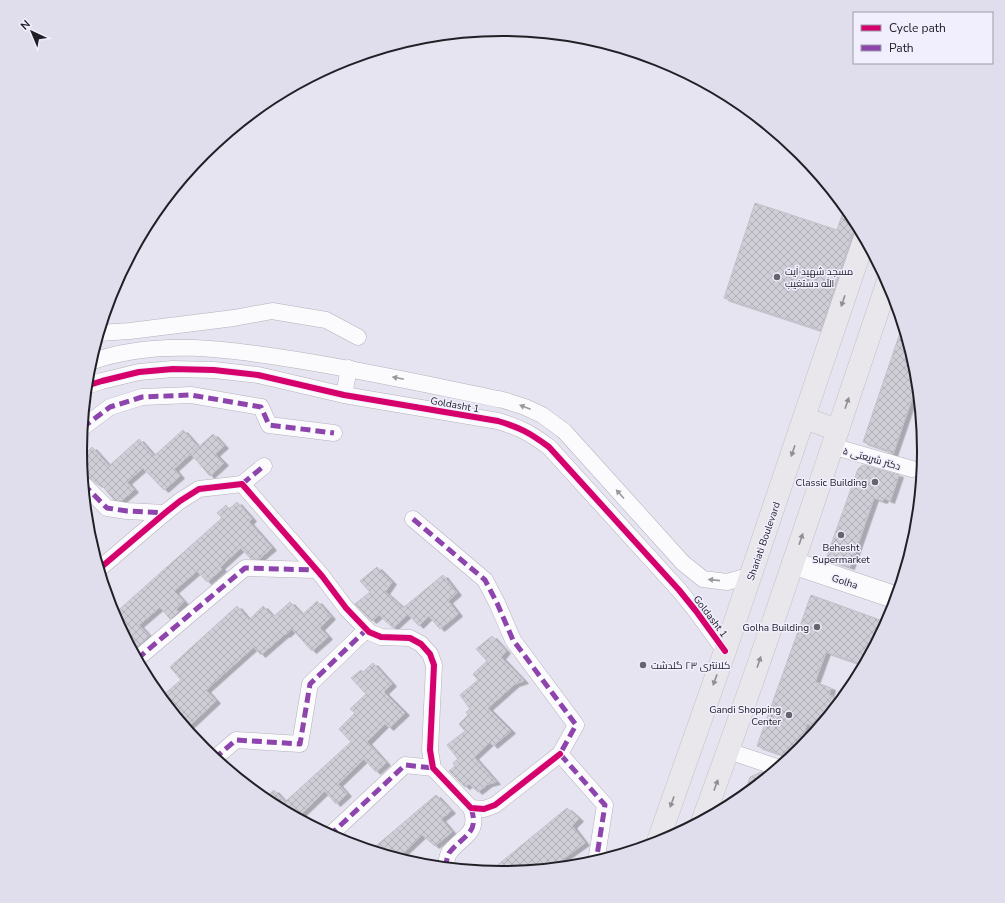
<svg xmlns="http://www.w3.org/2000/svg" width="1005" height="903" font-family="'Nunito Sans',Cairo,sans-serif">
  <style>
    .building { fill: url(#building-cross-hatch); stroke: #c2c1ca; filter: url(#shadow) }
    .lines { fill: none; stroke-linecap: round; stroke-linejoin: round }
    .street-casing { stroke: #b3b1bb; stroke-width: 17 }
    .secondary-casing { stroke: #b3b1bb; stroke-width: 23 }
    .primary-casing { stroke: #c1c0c6; stroke-width: 23 }
    .street { stroke: #fbfbfd; stroke-width: 16 }
    .secondary { stroke: #fbfbfd; stroke-width: 22 }
    .primary { stroke: #eae7ec; stroke-width: 22 }
    .quiet { stroke: #8e44ad; stroke-width: 5; stroke-dasharray: 10 5; stroke-linecap: butt }
    .cycleway-casing { stroke: #f1eefe; stroke-width: 8 }
    .cycleway { stroke: #d6006c; stroke-width: 6 }
    .oneway { fill: #908d93 }
    .oneway2 { fill: #99989d }
    .poi-dot { fill: #66656d; stroke: #f1eefe; stroke-width: 1.5 }
    .labels { text-anchor: middle; stroke-width: 3; stroke-linejoin: round; paint-order: stroke }
    .poi-label { font-size: 10px; fill: #212027; stroke: #f1eefe; text-anchor: end }
    .street-label { font-size: 10px; fill: #212027; stroke: #f1eefe }
    .rim { fill: none; stroke: #212027; stroke-width: 2 }
  </style>
  <defs>
    <pattern id="building-cross-hatch" width="8" height="8" patternUnits="userSpaceOnUse"><rect width="8" height="8" fill="#cfcdd6"/><path d="M0 0l8 8M0 8l8-8" fill="none" stroke="#b1b0b8"/></pattern>
    <filter id="shadow"><feDropShadow dx="4.5" dy="2.5" stdDeviation="0" flood-color="#0004"/></filter>
  </defs>
  <rect width="100%" height="100%" fill="#e6e4f0"/>
  <g class="building">
    <path d="M 755,203 L 837,230 L 845,206 L 854,217 L 859,226 L 853,233 L 821,330 L 724,298 Z"/>
    <path d="M 903,324 L 917,369 L 918,381 L 893,454 L 888,452 L 890,451 L 863,442 Z"/>
    <path d="M 183,430 L 198,447 L 174,469 L 180,476 L 164,490 L 143,468 L 127,482 L 134,490 L 121,501 L 114,500 L 100,483 L 98,485 L 89,477 L 82,475 L 81,458 L 92,447 L 109,466 L 139,439 L 154,456 Z"/>
    <path d="M 213,434 L 224,446 L 215,454 L 224,463 L 210,476 L 191,454 Z"/>
    <path d="M 863,465 L 899,475 L 890,501 L 884,498 L 883,501 L 874,498 L 850,567 L 826,559 L 858,469 Z"/>
    <path d="M 237,502 L 252,519 L 249,522 L 272,548 L 259,559 L 251,559 L 241,548 L 220,567 L 222,569 L 207,582 L 197,571 L 174,591 L 184,602 L 176,609 L 178,612 L 170,619 L 160,607 L 139,625 L 149,636 L 132,651 L 113,615 L 222,518 L 217,513 L 226,505 L 229,509 Z"/>
    <path d="M 377,567 L 392,582 L 385,592 L 403,608 L 443,575 L 457,593 L 448,601 L 458,614 L 440,629 L 429,616 L 419,626 L 408,614 L 393,628 L 379,615 L 372,621 L 355,604 L 370,592 L 360,581 Z"/>
    <path d="M 811,595 L 880,620 L 864,665 L 826,652 L 815,682 L 831,688 L 829,695 L 843,700 L 819,728 L 807,724 L 797,754 L 792,758 L 757,746 Z"/>
    <path d="M 317,601 L 331,617 L 320,628 L 328,637 L 312,651 L 292,629 L 286,635 L 285,634 L 261,655 L 254,647 L 206,690 L 216,701 L 186,729 L 165,703 L 167,702 L 162,696 L 181,680 L 170,667 L 237,606 L 249,620 L 263,606 L 273,617 L 290,602 L 302,615 Z"/>
    <path d="M 492,636 L 506,651 L 501,657 L 524,681 L 515,684 L 488,708 L 511,731 L 493,746 L 490,742 L 474,757 L 496,782 L 488,784 L 478,792 L 469,784 L 465,787 L 449,771 L 455,766 L 453,763 L 458,759 L 447,745 L 465,731 L 459,724 L 468,715 L 466,712 L 470,709 L 460,695 L 478,680 L 473,674 L 487,661 L 476,649 Z"/>
    <path d="M 373,663 L 392,684 L 384,692 L 405,713 L 389,728 L 385,724 L 367,742 L 386,763 L 376,772 L 364,759 L 338,784 L 347,794 L 336,804 L 325,791 L 298,817 L 297,819 L 268,803 L 264,799 L 274,790 L 285,802 L 351,742 L 339,729 L 355,713 L 350,709 L 366,694 L 351,678 L 361,670 L 363,672 Z"/>
    <path d="M 761,772 L 771,775 L 743,798 L 750,777 Z"/>
    <path d="M 436,795 L 451,811 L 441,819 L 452,832 L 435,846 L 422,835 L 403,853 L 413,864 L 370,851 Z"/>
    <path d="M 567,808 L 579,819 L 572,826 L 585,843 L 549,869 L 502,874 L 488,873 Z"/>
  </g>
  <g class="lines">
    <g class="street-casing">
      <g id="street">
        <path d="M 99,333 L 130,331 L 234,318 L 272,311 L 326,320 L 358,337"/>
        <path d="M 90,362 C 157,338 229,349 297,360 C 366,371 434,386 503,400 L 525,407 L 542,415 L 564,431 L 683,563 L 703,579 L 727,582 L 752,575"/>
        <path d="M 86,386 L 102,381 L 139,372 L 173,369 L 214,370 L 258,375 L 344,395 L 498,421 C 521,428 530,433 549,447 L 679,590 L 696,611 L 725,651"/>
        <path d="M 344,395 L 349,368"/>
        <path d="M 82,428 L 110,407 L 142,397 L 191,395 L 261,407 L 269,425 L 334,433"/>
        <path d="M 832,446 L 912,469"/>
        <path d="M 83,484 L 107,508 L 127,511 L 165,513"/>
        <path d="M 242,484 L 264,466"/>
        <path d="M 413,519 L 485,580 L 497,603 L 513,640 L 576,725 L 560,754 L 605,805 L 596,862"/>
        <path d="M 99,569 L 165,513 L 180,501 L 199,489 L 242,484 L 322,576 L 346,608 L 369,632 L 381,637 L 410,638 L 421,644 L 430,654 L 434,665 L 430,750 L 433,768 L 471,808 L 484,809 L 495,805 L 560,754"/>
        <path d="M 137,659 L 245,568 L 315,570"/>
        <path d="M 728,751 L 780,768"/>
        <path d="M 214,759 L 236,740 L 300,744 L 310,684 L 367,629"/>
        <path d="M 329,836 L 405,765 L 433,768"/>
        <path d="M 445,868 C 446,864 447,857 449,853 C 463,835 480,834 471,808"/>
      </g>
    </g>
    <g class="secondary-casing">
      <path id="secondary" d="M 793,563 L 897,598"/>
    </g>
    <g class="primary-casing">
      <g id="primary">
        <path d="M 804,418 L 838,430"/>
        <path d="M 702,822 C 768,643 827,461 888,281"/>
        <path d="M 657,844 L 725,651 L 865,237"/>
      </g>
    </g>
    <use href="#street" class="street"/>
    <use href="#secondary" class="secondary"/>
    <use href="#primary" class="primary"/>
    <g class="quiet">
      <path d="M 82,428 L 110,407 L 142,397 L 191,395 L 261,407 L 269,425 L 334,433"/>
      <path d="M 83,484 L 107,508 L 127,511 L 165,513"/>
      <path d="M 242,484 L 264,466"/>
      <path d="M 413,519 L 485,580 L 497,603 L 513,640 L 576,725 L 560,754 L 605,805 L 596,862"/>
      <path d="M 137,659 L 245,568 L 315,570"/>
      <path d="M 214,759 L 236,740 L 300,744 L 310,684 L 367,629"/>
      <path d="M 329,836 L 405,765 L 433,768"/>
      <path d="M 445,868 C 446,864 447,857 449,853 C 463,835 480,834 471,808"/>
    </g>
    <g class="cycleway-casing">
      <g id="cycleway">
        <path d="M 86,386 L 102,381 L 139,372 L 173,369 L 214,370 L 258,375 L 344,395 L 498,421 C 521,428 530,433 549,447 L 679,590 L 696,611 L 725,651"/>
        <path d="M 99,569 L 165,513 L 180,501 L 199,489 L 242,484 L 322,576 L 346,608 L 369,632 L 381,637 L 410,638 L 421,644 L 430,654 L 434,665 L 430,750 L 433,768 L 471,808 L 484,809 L 495,805 L 560,754"/>
      </g>
    </g>
    <use href="#cycleway" class="cycleway"/>
  </g>
  <defs><path id="oneway-solid" d="M-6-.8H1V-3.2L6.5 0L1 3.2V.8H-6Z"/></defs>
  <g class="oneway">
    <use href="#oneway-solid" transform="translate(843 301) rotate(109)"/>
    <use href="#oneway-solid" transform="translate(847 403) rotate(-71)"/>
    <use href="#oneway-solid" transform="translate(793 451) rotate(109)"/>
    <use href="#oneway-solid" transform="translate(801 539) rotate(-71)"/>
    <use href="#oneway-solid" transform="translate(759 662) rotate(-71)"/>
    <use href="#oneway-solid" transform="translate(715 680) rotate(110)"/>
    <use href="#oneway-solid" transform="translate(716 785) rotate(-70)"/>
    <use href="#oneway-solid" transform="translate(672 802) rotate(110)"/>
  </g>
  <g class="oneway2">
    <use href="#oneway-solid" transform="translate(398 378) rotate(-168)"/>
    <use href="#oneway-solid" transform="translate(525 407) rotate(-159)"/>
    <use href="#oneway-solid" transform="translate(620 494) rotate(-132)"/>
    <use href="#oneway-solid" transform="translate(714 580) rotate(-174)"/>
  </g>
  <g class="poi-dot">
    <circle cx="777" cy="277" r="4"/>
    <circle cx="875" cy="482" r="4"/>
    <circle cx="841" cy="535" r="4"/>
    <circle cx="817" cy="627" r="4"/>
    <circle cx="643" cy="665" r="4"/>
    <circle cx="789" cy="715" r="4"/>
  </g>
  <g class="labels">
    <g class="poi-label">
      <text x="785" y="275" text-anchor="start">مسجد شهید آیت<tspan x="785" dy="12">الله دستغیب</tspan></text>
      <text x="867" y="486">Classic Building</text>
      <text x="841" y="551" text-anchor="middle">Behesht<tspan x="841" dy="12">Supermarket</tspan></text>
      <text x="809" y="631">Golha Building</text>
      <text x="651" y="669" text-anchor="start">کلانتری ۲۳ گلدشت</text>
      <text x="781" y="713">Gandi Shopping<tspan x="781" dy="12">Center</tspan></text>
    </g>
    <g class="street-label">
      <text transform="translate(455 404) rotate(10)" y="4">Goldasht 1</text>
      <text transform="translate(872 458) rotate(16)" y="4">۵ دکتر شریعتی</text>
      <text transform="translate(763 541) rotate(-71)" y="4">Shariati Boulevard</text>
      <text transform="translate(845 581) rotate(18)" y="4">Golha</text>
      <text transform="translate(711 616) rotate(53)" y="4">Goldasht 1</text>
    </g>
  </g>
  <path d="M0 0H1005V903H0ZM87 451a415 415 0 1 1 830 0a415 415 0 1 1-830 0Z" fill="#e0deed" fill-rule="evenodd"/>
  <path class="rim" d="M87 451a415 415 0 1 1 830 0a415 415 0 1 1-830 0Z"/>
  <rect x="853" y="12" width="140" height="52" fill="#f1eefe" stroke="#9e9ca8"/>
  <rect x="861" y="25" width="20" height="6" fill="#d6006c" stroke="#9e9ca8"/>
  <text x="889" y="32" font-size="12" fill="#212027">Cycle path</text>
  <rect x="861" y="45" width="20" height="6" fill="#8e44ad" stroke="#9e9ca8"/>
  <text x="889" y="52" font-size="12" fill="#212027">Path</text>
  <g transform="translate(32 32) rotate(316)" stroke="#f1eefe" stroke-width="3" paint-order="stroke">
  <path d="M0-3L7 15L0 10L-7 15Z" fill="#212027"/>
  <text y="-6" font-size="11" font-weight="bold" text-anchor="middle" fill="#212027">N</text>
  </g>
</svg>
